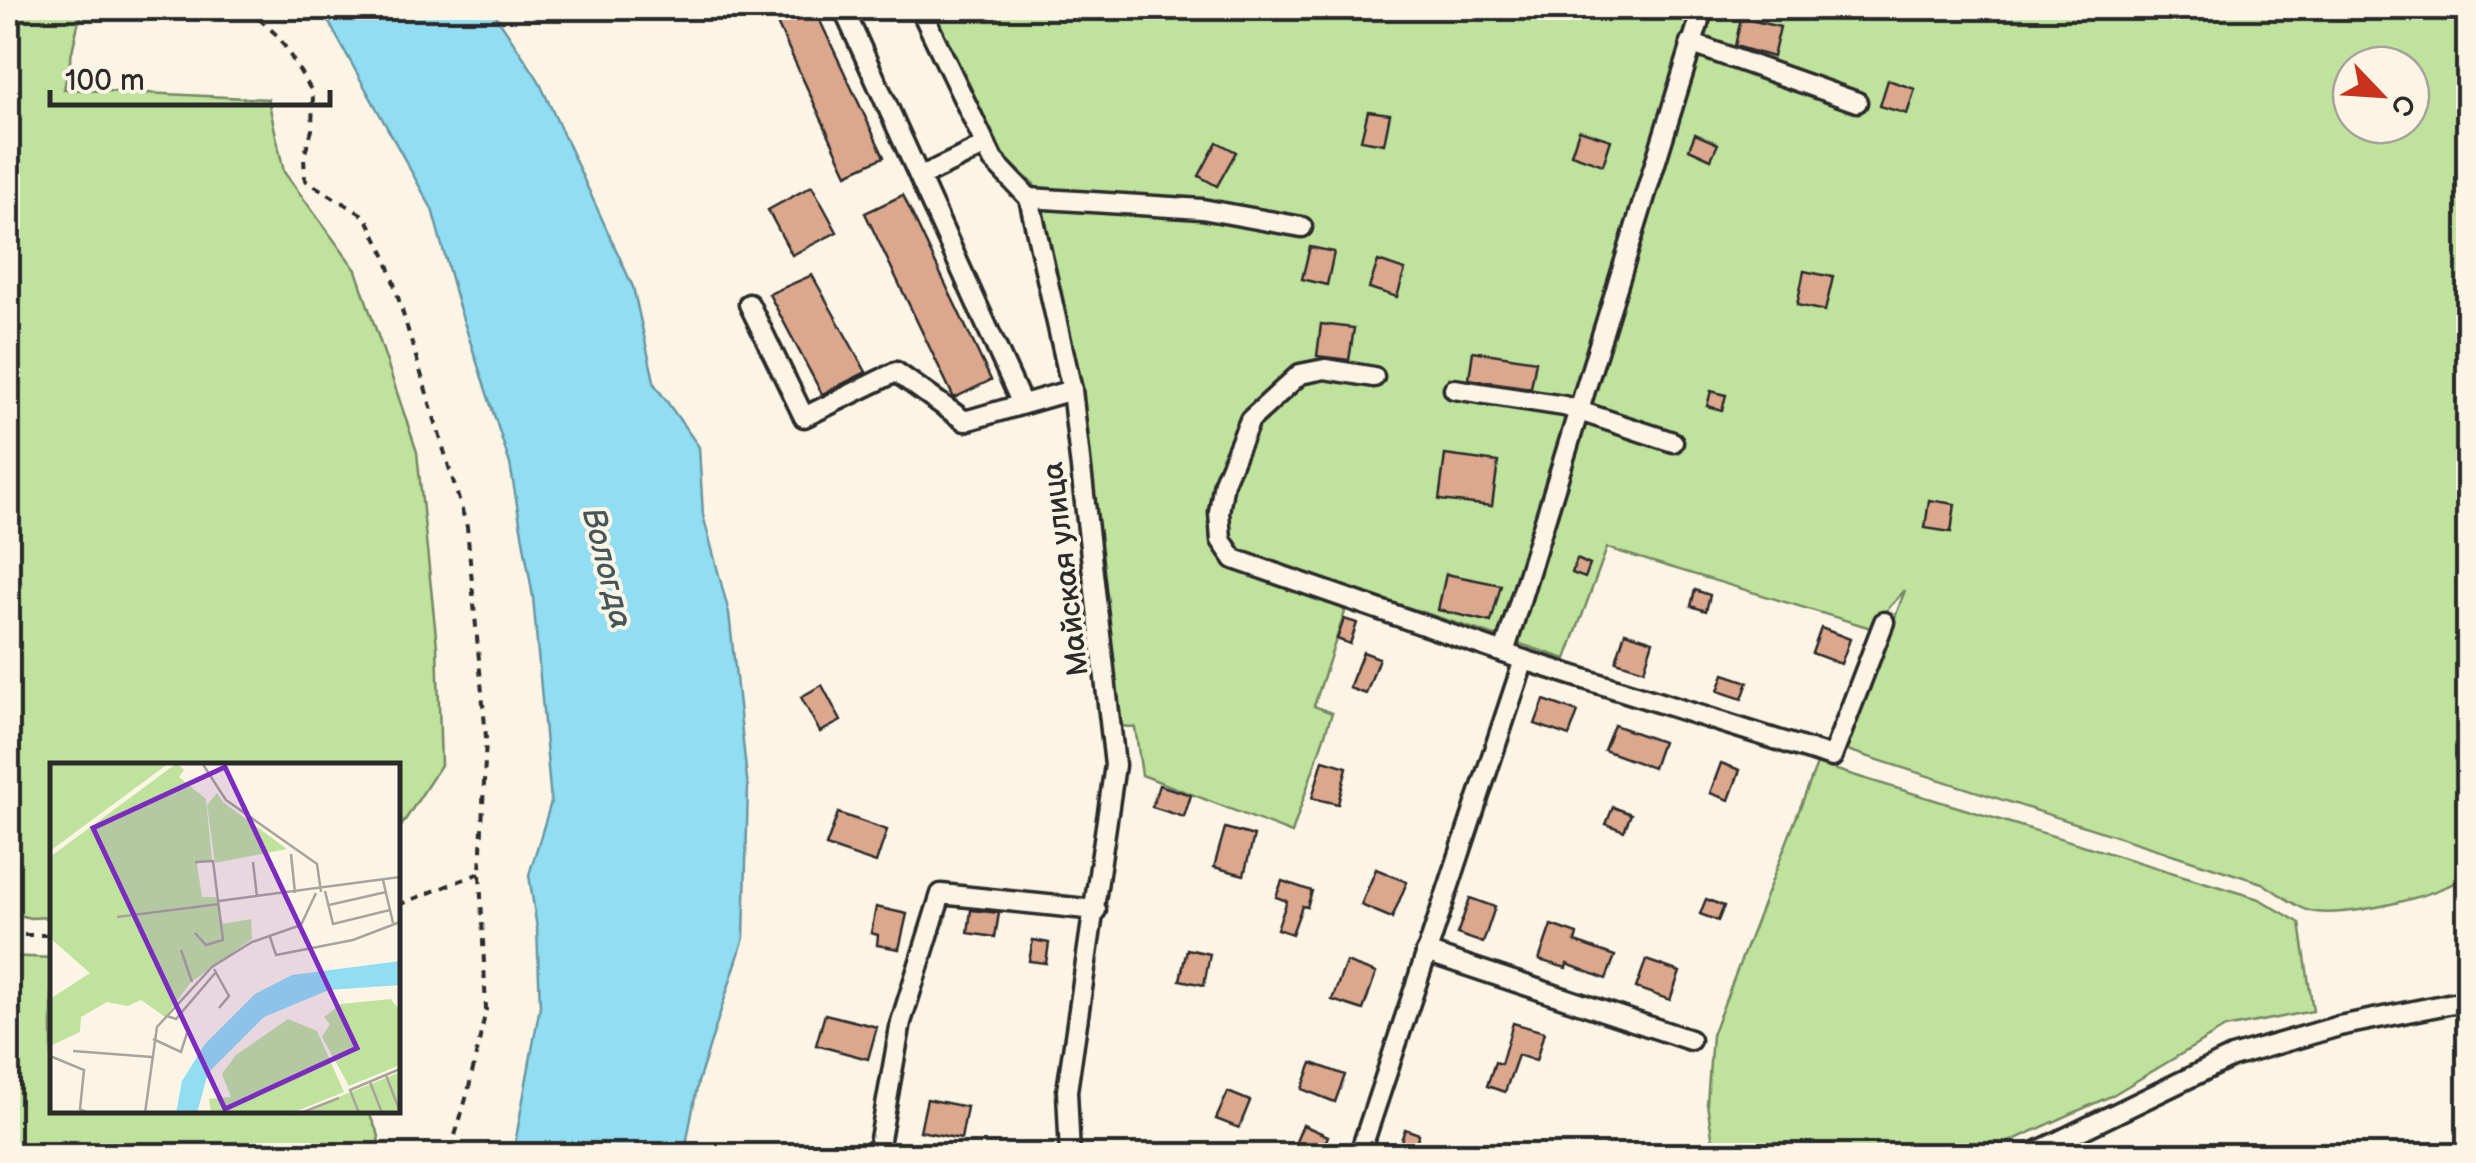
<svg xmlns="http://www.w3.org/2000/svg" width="2476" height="1163" font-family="'Balsamiq Sans',sans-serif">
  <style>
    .green { fill: #bfe39d; stroke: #758764; stroke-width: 2.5; fill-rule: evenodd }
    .water { fill: #91ddf1; stroke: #6896a2; stroke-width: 2.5 }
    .building { fill: #dba88e; stroke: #2b2b2b; stroke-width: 2.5 }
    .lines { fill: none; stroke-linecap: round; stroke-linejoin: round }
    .minor-casing { stroke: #2b2b2b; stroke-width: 25 }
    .path { stroke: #2b2b2b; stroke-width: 4; stroke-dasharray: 8 8; stroke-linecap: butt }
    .minor { stroke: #fcf5e5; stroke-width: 18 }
    .labels { text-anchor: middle; stroke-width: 8; stroke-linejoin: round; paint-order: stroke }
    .street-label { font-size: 30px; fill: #2b2b2b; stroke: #fcf5e5 }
    .water-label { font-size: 32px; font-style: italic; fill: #44585c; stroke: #fcf5e5 }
    .inset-road { fill: none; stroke: #a8a49b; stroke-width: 2.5 }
    .view { fill: #7b2cbf; fill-opacity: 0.15; stroke: #7b2cbf; stroke-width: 5 }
    .inset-edge { fill: none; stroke: #2b2b2b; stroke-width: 5 }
  </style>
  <rect width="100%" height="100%" fill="#fcf5e5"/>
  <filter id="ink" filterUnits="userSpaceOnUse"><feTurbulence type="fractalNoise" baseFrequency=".01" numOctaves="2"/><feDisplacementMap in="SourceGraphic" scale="20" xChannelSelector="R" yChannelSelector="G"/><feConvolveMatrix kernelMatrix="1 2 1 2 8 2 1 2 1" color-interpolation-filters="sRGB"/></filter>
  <g filter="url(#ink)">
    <g class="green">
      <path d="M 8,8 L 86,8 L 78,24 L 64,89 L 268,99 L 284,172 L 356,270 L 417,452 L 437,646 L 441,765 L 398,831 L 398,766 L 52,766 L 52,917 L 30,918 L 8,912 Z"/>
      <path d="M 932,8 L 2468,8 L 2468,874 C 2443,896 2343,919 2310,911 C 2294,906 2277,892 2262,883 L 1847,750 L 1905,590 L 1871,628 L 1607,548 L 1566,659 L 1215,544 L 1337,603 L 1345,612 L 1314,706 L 1332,713 L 1292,833 L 1142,775 L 1135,727 L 1117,726 L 1078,389 L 1034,184 L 1000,154 ZM 2351,65 L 2411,65 L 2411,125 L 2351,125 Z"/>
      <path d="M 1817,764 L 2259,899 L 2300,923 L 2313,1011 L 2225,1028 L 2111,1096 L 1980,1155 L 1715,1155 L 1707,1104 L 1712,1035 Z"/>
      <path d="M 8,956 L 52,958 L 52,1110 L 368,1111 L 379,1136 L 376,1155 L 8,1155 Z"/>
    </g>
    <path class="water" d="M 321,8 L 491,8 L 538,79 L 633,287 L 655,385 L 699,447 L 703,515 L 729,613 L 748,788 L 744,938 L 698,1082 L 684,1155 L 513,1155 L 540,1006 L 537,928 L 529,875 L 551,802 L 533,597 L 510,464 L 458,304 L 432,209 Z"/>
    <g class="building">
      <path d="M 770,8 L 814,8 L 884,157 L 847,174 Z"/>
      <path d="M 1741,18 L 1780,27 L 1773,57 L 1735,46 Z"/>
      <path d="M 1888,80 L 1915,89 L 1907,114 L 1880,106 Z"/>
      <path d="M 1368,111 L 1390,114 L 1384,144 L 1361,140 Z"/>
      <path d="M 1579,130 L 1611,140 L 1603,165 L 1571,154 Z"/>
      <path d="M 1695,134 L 1718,144 L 1711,159 L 1689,149 Z"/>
      <path d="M 1217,142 L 1236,152 L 1217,186 L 1199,176 Z"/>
      <path d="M 812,186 L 837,232 L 792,255 L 768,210 Z"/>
      <path d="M 903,195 L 991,380 L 954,398 L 865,213 Z"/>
      <path d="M 1310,247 L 1334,252 L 1327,285 L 1302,279 Z"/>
      <path d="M 1378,261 L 1405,270 L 1397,297 L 1369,288 Z"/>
      <path d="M 1804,271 L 1833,277 L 1825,311 L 1797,305 Z"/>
      <path d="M 812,275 L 866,372 L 822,394 L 769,294 Z"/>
      <path d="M 1321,324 L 1354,328 L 1349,360 L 1317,356 Z"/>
      <path d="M 1473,351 L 1536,361 L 1531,388 L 1469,379 Z"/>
      <path d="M 1711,391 L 1726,395 L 1722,410 L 1707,406 Z"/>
      <path d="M 1445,455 L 1498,462 L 1492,506 L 1439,500 Z"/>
      <path d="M 1929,500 L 1955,504 L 1951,532 L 1925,528 Z"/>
      <path d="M 1577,559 L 1590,565 L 1585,578 L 1572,573 Z"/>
      <path d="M 1446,574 L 1501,585 L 1491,622 L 1438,610 Z"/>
      <path d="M 1695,590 L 1710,595 L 1706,611 L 1691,606 Z"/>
      <path d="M 1344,619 L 1357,623 L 1350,644 L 1337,639 Z"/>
      <path d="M 1821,628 L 1850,639 L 1841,664 L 1812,653 Z"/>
      <path d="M 1625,632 L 1653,641 L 1644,670 L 1616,661 Z"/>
      <path d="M 1363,652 L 1379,658 L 1366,694 L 1349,688 Z"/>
      <path d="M 1724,674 L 1748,682 L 1742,699 L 1718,691 Z"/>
      <path d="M 822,685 L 841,721 L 820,732 L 801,697 Z"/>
      <path d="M 1544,700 L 1578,712 L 1569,736 L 1535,724 Z"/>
      <path d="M 1614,725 L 1662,742 L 1653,768 L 1604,750 Z"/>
      <path d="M 1323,760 L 1347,767 L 1338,804 L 1312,798 Z"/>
      <path d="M 1721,763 L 1740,770 L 1729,800 L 1710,793 Z"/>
      <path d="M 1159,785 L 1191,795 L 1184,817 L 1152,807 Z"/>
      <path d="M 1613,807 L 1631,814 L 1624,831 L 1606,824 Z"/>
      <path d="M 838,813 L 887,830 L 876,863 L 826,846 Z"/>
      <path d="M 1225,828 L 1254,836 L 1244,875 L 1214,867 Z"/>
      <path d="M 1376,869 L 1407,882 L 1392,918 L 1361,905 Z"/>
      <path d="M 1282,881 L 1312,891 L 1307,907 L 1302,906 L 1292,934 L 1277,929 L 1287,901 L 1276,897 Z"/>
      <path d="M 1470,898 L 1495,907 L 1483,943 L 1457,934 Z"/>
      <path d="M 1706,899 L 1724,906 L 1718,921 L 1700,914 Z"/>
      <path d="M 876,907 L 907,914 L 899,949 L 877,945 L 878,935 L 871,933 Z"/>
      <path d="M 971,910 L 999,913 L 995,937 L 968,933 Z"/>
      <path d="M 1551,925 L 1577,934 L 1575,942 L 1615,956 L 1606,979 L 1567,964 L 1566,968 L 1539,960 Z"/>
      <path d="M 1033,940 L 1049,943 L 1046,963 L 1029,961 Z"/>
      <path d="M 1187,949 L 1210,954 L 1204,985 L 1180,980 Z"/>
      <path d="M 1646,960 L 1680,972 L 1670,1000 L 1636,988 Z"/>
      <path d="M 1346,962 L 1376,973 L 1363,1010 L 1332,1000 Z"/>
      <path d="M 825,1014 L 877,1027 L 868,1059 L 816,1045 Z"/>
      <path d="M 1513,1023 L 1544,1032 L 1536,1061 L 1518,1055 L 1505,1092 L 1487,1086 L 1495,1062 L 1501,1064 Z"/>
      <path d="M 1312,1063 L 1345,1075 L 1335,1102 L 1302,1089 Z"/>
      <path d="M 1228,1092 L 1250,1101 L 1239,1128 L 1216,1119 Z"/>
      <path d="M 927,1099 L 967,1107 L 961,1139 L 920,1131 Z"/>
      <path d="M 1303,1125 L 1328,1136 L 1320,1156 L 1290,1156 Z"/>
      <path d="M 1405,1129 L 1419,1134 L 1414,1149 L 1400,1144 Z"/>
    </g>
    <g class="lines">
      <g class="minor-casing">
        <g id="minor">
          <path d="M 843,8 L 1022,404"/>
          <path d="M 920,8 L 993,160 L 1029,198 L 1072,390 L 1115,765 L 1067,1091 L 1070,1156"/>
          <path d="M 1690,43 L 1857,102"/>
          <path d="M 920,177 L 986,145"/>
          <path d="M 1029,198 L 1202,209 L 1302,227"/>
          <path d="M 749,304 L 804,417 L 896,372 L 965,421 L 1072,390"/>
          <path d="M 1374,377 L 1325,369 L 1300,374 L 1250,420 L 1224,482 L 1219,512 L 1221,540 L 1234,559 L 1524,660 L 1832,757 L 1884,622"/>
          <path d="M 1454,389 L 1564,406 L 1673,442"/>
          <path d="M 1504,653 L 1703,8"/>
          <path d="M 1426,952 L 1690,1040"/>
          <path d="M 877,1156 L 901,1022 L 941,894 L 1096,910"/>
          <path d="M 1359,1156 L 1524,660"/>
          <path d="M 2028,1156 L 2232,1057 L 2339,1026 L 2453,1003 L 2468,1004"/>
        </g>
      </g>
      <g class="path">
        <path d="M 247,8 L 279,37 L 313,93 L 312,130 L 304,156 L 305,180 L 366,217 L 386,257 L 467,527 L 486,737 L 480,873 L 486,1010 L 468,1092 L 449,1156"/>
        <path d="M 398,905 L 480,873"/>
        <path d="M 8,935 L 52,935"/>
      </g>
      <use href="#minor" class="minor"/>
    </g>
  </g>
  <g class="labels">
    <g class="street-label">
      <text transform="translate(1065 569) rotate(-97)" y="10">Майская улица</text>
    </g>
    <g class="water-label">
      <text transform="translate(608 568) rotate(76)" y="11">Вологда</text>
    </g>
  </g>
  <g transform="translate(50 763)">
    <rect width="350" height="350" fill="#fcf5e5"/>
    <path d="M 0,0 L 119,0 L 0,88 ZM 127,0 L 134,7 L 129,14 L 156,36 L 162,97 L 147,101 L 152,134 L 166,134 L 173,161 L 201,156 L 202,176 L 141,219 L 115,254 L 91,237 L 78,243 L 57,239 L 31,254 L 30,269 L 0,283 L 0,236 L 40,210 L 0,175 L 0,94 ZM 167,30 L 173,39 L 237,86 L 165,100 L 157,42 ZM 341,236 L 350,248 L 350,302 L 299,323 L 272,274 L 280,261 L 274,254 L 291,241 ZM 238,256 L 267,268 L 294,329 L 242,350 L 161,350 L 159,336 L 181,334 L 172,311 L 186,292 ZM 350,309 L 350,350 L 248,350 L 321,321 Z" fill="#bfe39d"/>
    <path d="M 350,198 L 350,222 L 279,227 L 214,254 L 158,310 L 147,350 L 126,350 L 132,318 L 155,281 L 205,231 L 242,212 Z" fill="#91ddf1"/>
    <path class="inset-road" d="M 152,0 L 176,37 L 267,101 L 271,129M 241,91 L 245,130M 203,99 L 207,134M 333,117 L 343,160M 275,128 L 283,161 L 340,147M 169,138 L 350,114M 279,142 L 336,129M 67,154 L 169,141M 145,170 L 156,182 L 173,177 L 163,98 L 145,99M 220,174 L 226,192 L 303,177 L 350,159M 131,187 L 142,219M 164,206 L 179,233 L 169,245M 117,253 L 126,256 L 166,209M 103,276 L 131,289 L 137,270M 23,288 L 102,294M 0,293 L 34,307 L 30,346 L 38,350M 336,312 L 350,349M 320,319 L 332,350M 95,350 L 107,264 L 162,204 L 202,179 L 251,162 L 266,130M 251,350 L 289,335M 309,350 L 300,327 L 350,306"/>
    <path class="view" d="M 175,4 L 307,285 L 175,346 L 43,65 Z"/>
    <rect width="350" height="350" class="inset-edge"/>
  </g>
  <rect width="2476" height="1163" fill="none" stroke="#fcf5e5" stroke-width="40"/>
  <rect x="20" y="20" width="2436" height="1123" fill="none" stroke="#2b2b2b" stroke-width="4" filter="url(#ink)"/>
  <g transform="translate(2381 95) rotate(115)"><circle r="48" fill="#fcf5e5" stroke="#a8a49b" stroke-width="2.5"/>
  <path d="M0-8L18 38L0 25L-18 38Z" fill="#c8321e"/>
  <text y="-15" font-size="28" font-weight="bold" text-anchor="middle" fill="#2b2b2b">С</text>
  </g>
  <path d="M50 90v15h280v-15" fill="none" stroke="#2b2b2b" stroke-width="5"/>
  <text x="65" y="90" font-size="30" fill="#2b2b2b" stroke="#fcf5e5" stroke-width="8" paint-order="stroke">100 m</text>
</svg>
